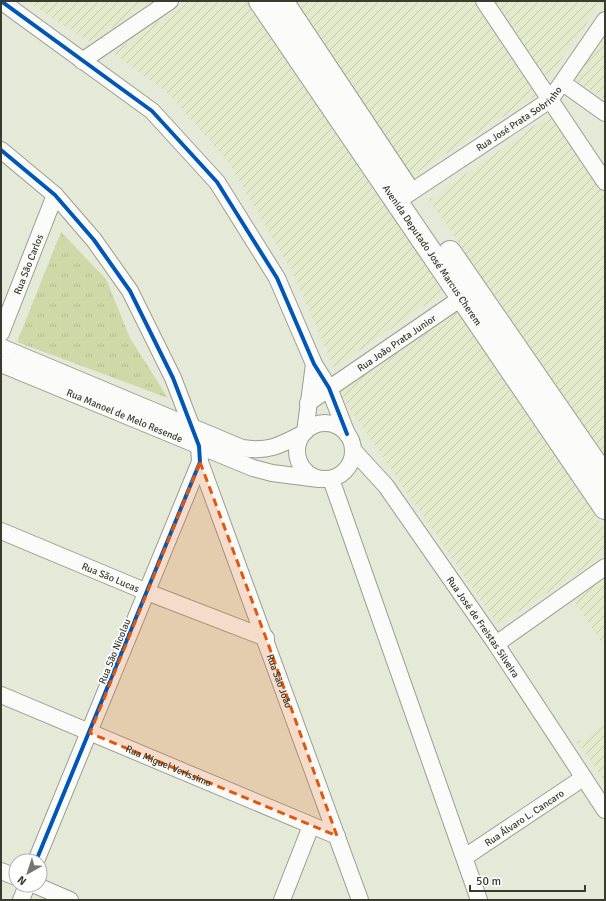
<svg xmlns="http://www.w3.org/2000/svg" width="606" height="901" font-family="Signika,sans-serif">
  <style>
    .industrial { fill: url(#industrial-furrows) }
    .park { fill: url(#park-tufts) }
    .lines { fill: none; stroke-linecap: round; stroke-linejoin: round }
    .street-casing { stroke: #9b9e90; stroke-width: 18 }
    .secondary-casing { stroke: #9b9e90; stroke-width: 24 }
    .street { stroke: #fbfcf9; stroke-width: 16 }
    .secondary { stroke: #fbfcf9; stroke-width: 22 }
    .cycleway-casing { stroke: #fff; stroke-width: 6 }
    .cycleway { stroke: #0057b8; stroke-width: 4 }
    .marked { fill: #df580e; fill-opacity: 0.2; stroke: #df580e; stroke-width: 3; stroke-dasharray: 8 5; stroke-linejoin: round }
    .labels { text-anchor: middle; stroke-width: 3.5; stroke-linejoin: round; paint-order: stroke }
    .street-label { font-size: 10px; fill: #383b2e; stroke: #fff }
  </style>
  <defs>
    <pattern id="industrial-furrows" width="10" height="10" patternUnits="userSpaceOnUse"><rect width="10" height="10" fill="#e3eacc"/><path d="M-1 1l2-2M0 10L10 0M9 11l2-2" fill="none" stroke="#c4cab0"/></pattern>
    <pattern id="park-tufts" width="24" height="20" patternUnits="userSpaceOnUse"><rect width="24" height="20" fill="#cfd9a8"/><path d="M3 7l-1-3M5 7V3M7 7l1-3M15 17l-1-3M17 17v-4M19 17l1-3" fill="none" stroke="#b2bb91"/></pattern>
  </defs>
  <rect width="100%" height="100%" fill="#e5e9d8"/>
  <g class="industrial">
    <path d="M 26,1 L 150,1 L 91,43 Z"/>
    <path d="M 188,1 L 249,1 L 446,291 L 334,368 L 294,275 L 227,160 L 169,94 L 113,53 Z"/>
    <path d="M 292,1 L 603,1 L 534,97 L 410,177 Z"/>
    <path d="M 605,32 L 605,100 L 573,78 Z"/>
    <path d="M 551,114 L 605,197 L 605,456 L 429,200 Z"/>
    <path d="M 457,308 L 605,529 L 605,555 L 498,625 L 339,393 Z"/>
    <path d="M 605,579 L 605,647 L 573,600 Z"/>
    <path d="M 605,724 L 605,782 L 577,742 Z"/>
  </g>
  <path class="park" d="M 61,232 L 106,279 L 130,338 L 168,398 L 17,342 Z"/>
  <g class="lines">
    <g class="street-casing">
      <g id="street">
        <path d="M 1,1 L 152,111 L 217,182 L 277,278 L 314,364 L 329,388 L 347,434"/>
        <path d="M 484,1 L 605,182"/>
        <path d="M 82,61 L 170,1"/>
        <path d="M 563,83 L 605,113"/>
        <path d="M 1,150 L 55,195 L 94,240 L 130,291 L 173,378 L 199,446 L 200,462 L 36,861"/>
        <path id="s1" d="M 399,200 L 550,100 L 605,20"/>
        <path id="s2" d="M 1,333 L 55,195"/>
        <path d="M 1,347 L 242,448 C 268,452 279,446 302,434"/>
        <path id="s3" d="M 1,364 L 253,468 L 272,473 L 319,479"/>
        <path id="s4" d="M 308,403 L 470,292"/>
        <circle cx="325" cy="451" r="28"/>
        <path d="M 305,432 L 314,364"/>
        <path id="s5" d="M 353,450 L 386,486 L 496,644 L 605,810"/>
        <path id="s6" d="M 200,462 L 360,900"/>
        <path d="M 331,479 L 479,900"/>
        <path id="s7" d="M 1,531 L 147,592 L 266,638"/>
        <path d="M 496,644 L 605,567"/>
        <path id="s8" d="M 1,695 L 337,836"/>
        <path id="s9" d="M 465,857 L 583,778"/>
        <path d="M 1,871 L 16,877"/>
        <path d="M 35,885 L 70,900"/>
        <path d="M 21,900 L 27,885"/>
        <path d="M 282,900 L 311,826"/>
      </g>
    </g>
    <g class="secondary-casing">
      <g id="secondary">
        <path id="s10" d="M 260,1 L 605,508"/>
        <path d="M 282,1 L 407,189"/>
        <path d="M 450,252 L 605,477"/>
      </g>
    </g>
    <use href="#street" class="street"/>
    <use href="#secondary" class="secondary"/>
    <g class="cycleway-casing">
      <g id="cycleway">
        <path d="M 1,1 L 152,111 L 217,182 L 277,278 L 314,364 L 329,388 L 347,434"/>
        <path d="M 1,150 L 55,195 L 94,240 L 130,291 L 173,378 L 199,446 L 200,462 L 36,861"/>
      </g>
    </g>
    <use href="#cycleway" class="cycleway"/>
  </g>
  <path class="marked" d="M 200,462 L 266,638 L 337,836 L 90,733 Z"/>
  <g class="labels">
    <g class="street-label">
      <text dy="4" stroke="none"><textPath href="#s1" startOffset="145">Rua José Prata Sobrinho</textPath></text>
      <text dy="4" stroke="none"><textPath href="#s10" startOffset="307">Avenida Deputado José Marcus Cherem</textPath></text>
      <text dy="4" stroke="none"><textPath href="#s2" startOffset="74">Rua São Carlos</textPath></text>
      <text dy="4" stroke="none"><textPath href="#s4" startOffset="107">Rua João Prata Junior</textPath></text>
      <text dy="4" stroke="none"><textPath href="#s3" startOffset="134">Rua Manoel de Melo Resende</textPath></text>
      <text dy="4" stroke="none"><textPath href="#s7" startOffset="119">Rua São Lucas</textPath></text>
      <text dy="4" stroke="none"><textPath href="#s5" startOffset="220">Rua José de Freistas Silveira</textPath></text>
      <text transform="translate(114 651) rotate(-68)" y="4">Rua São Nicolau</text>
      <text dy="4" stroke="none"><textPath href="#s6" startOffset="233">Rua São João</textPath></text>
      <text dy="4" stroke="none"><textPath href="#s8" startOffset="182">Rua Miguel Veríssimo</textPath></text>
      <text dy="4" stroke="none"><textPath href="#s9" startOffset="71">Rua Álvaro L. Cancaro</textPath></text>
    </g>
  </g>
  <rect width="606" height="901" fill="none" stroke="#383b2e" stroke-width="4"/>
  <g transform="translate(28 873) rotate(219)"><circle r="19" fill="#ffffff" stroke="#afb1ab"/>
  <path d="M0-3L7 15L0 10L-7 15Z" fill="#75786a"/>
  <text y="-6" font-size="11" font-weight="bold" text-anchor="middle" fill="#383b2e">N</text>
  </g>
  <path d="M470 885v6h115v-6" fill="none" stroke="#383b2e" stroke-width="2"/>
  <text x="476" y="885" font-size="12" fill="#383b2e" stroke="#ffffff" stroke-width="3" paint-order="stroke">50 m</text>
</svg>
